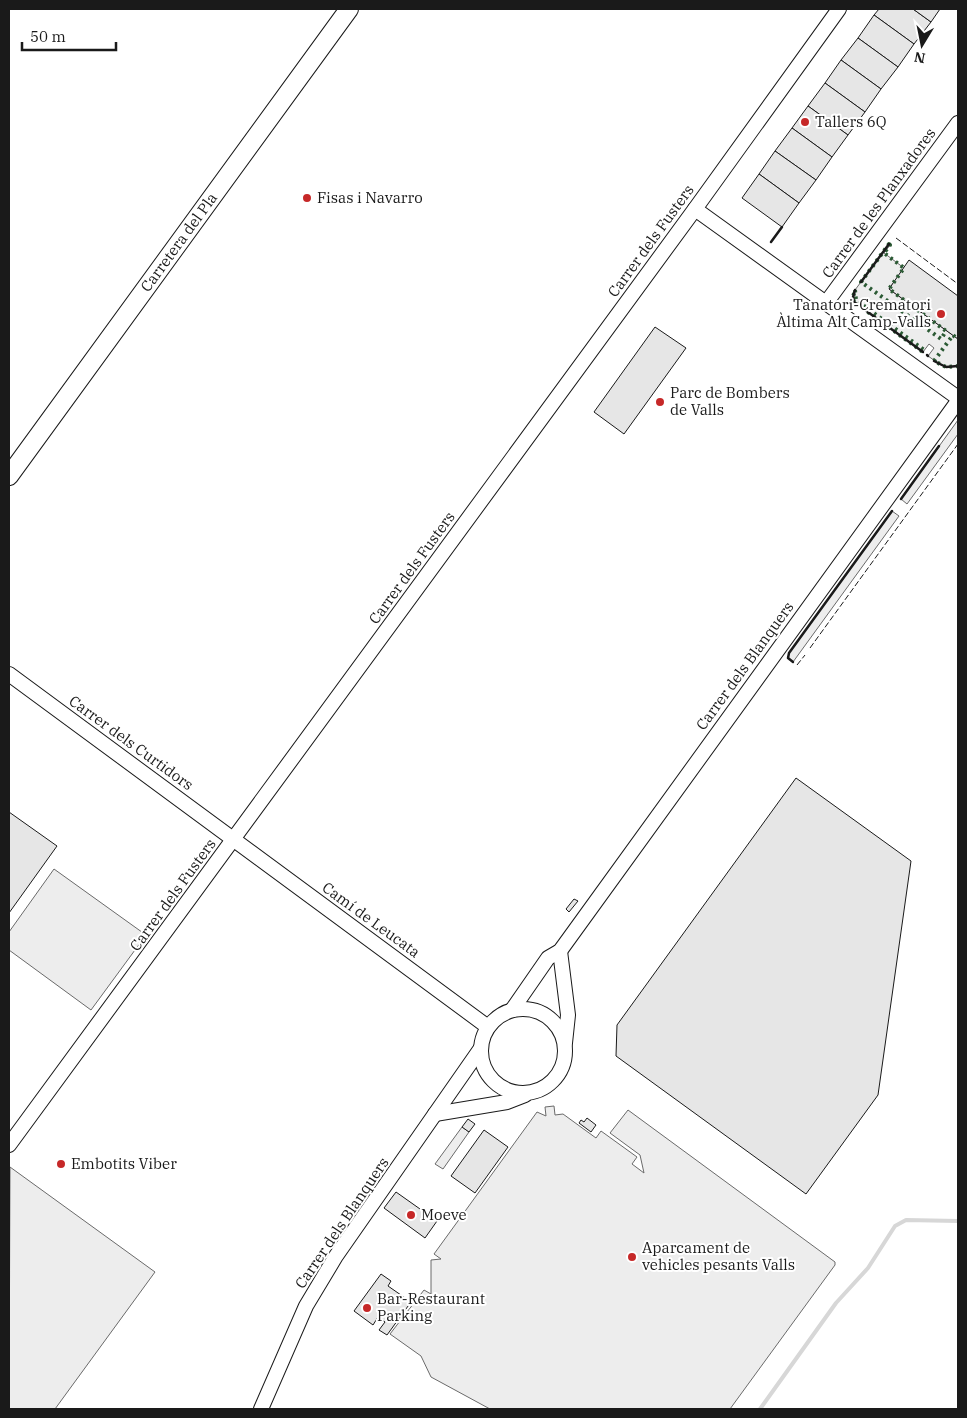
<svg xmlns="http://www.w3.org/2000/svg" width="967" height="1418" font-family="'IBM Plex Serif',serif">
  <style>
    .built { fill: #ededed; stroke: #6a6a6a }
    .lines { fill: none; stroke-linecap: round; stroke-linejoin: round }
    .stream { stroke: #d7d7d7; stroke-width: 4 }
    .building { fill: #e6e6e6; stroke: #1a1a1a }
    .minor-casing { stroke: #1a1a1a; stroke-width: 16 }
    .major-casing { stroke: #1a1a1a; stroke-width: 20 }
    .minor { stroke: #fff; stroke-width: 14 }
    .major { stroke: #fff; stroke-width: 18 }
    .hedge { stroke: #2b5a34; stroke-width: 4; stroke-dasharray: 2.5 4; stroke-linecap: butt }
    .fence { stroke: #1a1a1a; stroke-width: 1; stroke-dasharray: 6 2.5; stroke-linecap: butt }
    .wall { stroke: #1a1a1a; stroke-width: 2.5 }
    .poi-dot { fill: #c62828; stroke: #fff; stroke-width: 2 }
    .labels { text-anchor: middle; stroke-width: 4; stroke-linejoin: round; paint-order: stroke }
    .poi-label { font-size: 15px; fill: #1a1a1a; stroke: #fff; text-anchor: start }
    .street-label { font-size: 15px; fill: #1a1a1a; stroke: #fff }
  </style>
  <rect width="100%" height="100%" fill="#fff"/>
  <g class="built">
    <path d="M 889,244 L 890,245 L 884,253 L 904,268 L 889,289 L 958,339 L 958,366 L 946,367 L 941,365 L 928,356 L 934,348 L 929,344 L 923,352 L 853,301 L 855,290 Z"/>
    <path d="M 958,420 L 958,434 L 907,504 L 901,499 Z"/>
    <path d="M 892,511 L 899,516 L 793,662 L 788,658 L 789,653 Z"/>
    <path d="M 54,869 L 146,935 L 91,1010 L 9,950 L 9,932 Z"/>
    <path d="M 554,1106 L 555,1115 L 563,1114 L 596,1138 L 601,1131 L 637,1157 L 632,1164 L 644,1173 L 640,1155 L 610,1133 L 628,1110 L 835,1262 L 835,1265 L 730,1409 L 490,1409 L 431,1377 L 421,1356 L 390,1334 L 424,1290 L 431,1294 L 431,1260 L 441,1259 L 434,1254 L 537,1112 L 546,1116 L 545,1107 Z"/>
    <path d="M 462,1127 L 469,1132 L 443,1169 L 435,1164 Z"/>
    <path d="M 10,1167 L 155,1272 L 55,1409 L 9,1409 Z"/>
  </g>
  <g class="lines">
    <path class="stream" d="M 760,1409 L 836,1303 L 868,1268 L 895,1226 L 906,1220 L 958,1221"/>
  </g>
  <g class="building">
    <path d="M 879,9 L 913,9 L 931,22 L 914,44 L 874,15 Z"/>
    <path d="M 913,9 L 940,9 L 931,22 Z"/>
    <path d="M 874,15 L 914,44 L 898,67 L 858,38 Z"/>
    <path d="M 858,38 L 898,67 L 881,89 L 841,60 Z"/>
    <path d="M 841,60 L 881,89 L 865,112 L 825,83 Z"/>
    <path d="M 825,83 L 865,112 L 848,135 L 808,106 Z"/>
    <path d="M 808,106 L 848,135 L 832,157 L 792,128 Z"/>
    <path d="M 792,128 L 832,157 L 816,180 L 775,151 Z"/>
    <path d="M 775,151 L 816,180 L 799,203 L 759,174 Z"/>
    <path d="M 759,174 L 799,203 L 782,227 L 742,198 Z"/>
    <path d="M 909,260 L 958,296 L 958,339 L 889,289 Z"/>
    <path d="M 655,327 L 686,348 L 624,434 L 594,412 Z"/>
    <path d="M 796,778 L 911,861 L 878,1095 L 806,1194 L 616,1056 L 617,1025 Z"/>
    <path d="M 9,812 L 57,846 L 9,913 Z"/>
    <path d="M 574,899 L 578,901 L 569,912 L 566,909 Z"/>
    <path d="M 587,1118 L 596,1125 L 591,1132 L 579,1123 L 581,1120 L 584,1122 Z"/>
    <path d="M 468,1119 L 475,1124 L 469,1132 L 462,1127 Z"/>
    <path d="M 484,1130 L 508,1147 L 475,1193 L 451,1176 Z"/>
    <path d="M 396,1192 L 437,1221 L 425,1238 L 384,1208 Z"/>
    <path d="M 381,1274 L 391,1281 L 388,1286 L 411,1302 L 387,1335 L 379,1330 L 385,1322 L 378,1317 L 373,1325 L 354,1311 Z"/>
  </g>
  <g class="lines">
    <g class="minor-casing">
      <g id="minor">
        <path d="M 695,209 L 958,398"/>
        <path d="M 826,303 L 958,123"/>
        <path d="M 9,674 L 488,1027"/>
        <path d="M 560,951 L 568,1015 L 565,1043"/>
        <circle cx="523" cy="1051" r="42"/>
        <path d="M 512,1010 L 548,958 L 560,951 L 958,401"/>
        <path d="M 435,1114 L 507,1102 L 525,1095"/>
        <path d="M 9,1145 L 695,209 L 839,9"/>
        <path d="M 261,1409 L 306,1306 L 336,1256 L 481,1048"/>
      </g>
    </g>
    <g class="major-casing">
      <g id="major">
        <path id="s1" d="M 9,476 L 349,9"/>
      </g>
    </g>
    <use href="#minor" class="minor"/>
    <use href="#major" class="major"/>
    <g class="hedge">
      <path d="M 889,244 L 890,245 L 884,253 L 904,268 L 889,289 L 946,331 L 941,339 L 861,282 Z"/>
      <path d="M 855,290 L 856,300 L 924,350 L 923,352 L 854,302 L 853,297 Z"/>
      <path d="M 955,337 L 953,335 L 934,361 L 946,367 L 958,366"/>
    </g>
    <g class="fence">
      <path d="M 896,238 L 958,284"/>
      <path d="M 810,648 L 958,444"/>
      <path d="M 797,665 L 805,655"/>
    </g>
    <g class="wall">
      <path d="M 771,242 L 782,227"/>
      <path d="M 861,282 L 889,244"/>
      <path d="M 855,290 L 853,297 L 854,302 L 923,352"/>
      <path d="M 927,355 L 928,356"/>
      <path d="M 934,361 L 946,367 L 958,366"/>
      <path d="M 901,499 L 939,446"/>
      <path d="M 793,662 L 788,658 L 789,653 L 892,511"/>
    </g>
  </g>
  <g class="poi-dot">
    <circle cx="805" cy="122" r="5"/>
    <circle cx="307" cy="198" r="5"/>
    <circle cx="941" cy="314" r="5"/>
    <circle cx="660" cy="402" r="5"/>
    <circle cx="61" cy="1164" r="5"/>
    <circle cx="411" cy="1215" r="5"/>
    <circle cx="632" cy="1257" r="5"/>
    <circle cx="367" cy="1308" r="5"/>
  </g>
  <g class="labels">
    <g class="poi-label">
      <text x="815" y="127">Tallers 6Q</text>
      <text x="317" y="203">Fisas i Navarro</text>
      <text x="931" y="310" text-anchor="end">Tanatori-Crematori<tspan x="931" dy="17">Àltima Alt Camp-Valls</tspan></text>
      <text x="670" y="398">Parc de Bombers<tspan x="670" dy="17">de Valls</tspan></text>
      <text x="71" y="1169">Embotits Viber</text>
      <text x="421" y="1220">Moeve</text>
      <text x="642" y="1253">Aparcament de<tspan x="642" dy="17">vehicles pesants Valls</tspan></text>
      <text x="377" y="1304">Bar-Restaurant<tspan x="377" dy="17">Parking</tspan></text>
    </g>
    <g class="street-label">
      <text transform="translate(879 203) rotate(-54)" y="5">Carrer de les Planxadores</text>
      <text transform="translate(651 241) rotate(-54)" y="5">Carrer dels Fusters</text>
      <text dy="5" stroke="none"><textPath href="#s1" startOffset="289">Carretera del Pla</textPath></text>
      <text transform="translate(412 568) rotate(-54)" y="5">Carrer dels Fusters</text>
      <text transform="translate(745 666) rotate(-54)" y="5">Carrer dels Blanquers</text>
      <text transform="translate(131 743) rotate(36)" y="5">Carrer dels Curtidors</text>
      <text transform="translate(173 895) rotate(-54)" y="5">Carrer dels Fusters</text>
      <text transform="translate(371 920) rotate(36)" y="5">Camí de Leucata</text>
      <text transform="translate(342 1223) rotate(-56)" y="5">Carrer dels Blanquers</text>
    </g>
  </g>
  <rect width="967" height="1418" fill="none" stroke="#1a1a1a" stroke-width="20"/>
  <g transform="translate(922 45) rotate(190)" stroke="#ffffff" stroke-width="4" paint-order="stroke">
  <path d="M0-4L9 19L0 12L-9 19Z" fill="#1a1a1a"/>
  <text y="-8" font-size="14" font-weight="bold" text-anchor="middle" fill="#1a1a1a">N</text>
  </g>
  <path d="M22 42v8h94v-8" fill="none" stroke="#1a1a1a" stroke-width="2.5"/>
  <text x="30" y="42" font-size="15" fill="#1a1a1a" stroke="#ffffff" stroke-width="4" paint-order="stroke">50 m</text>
</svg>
